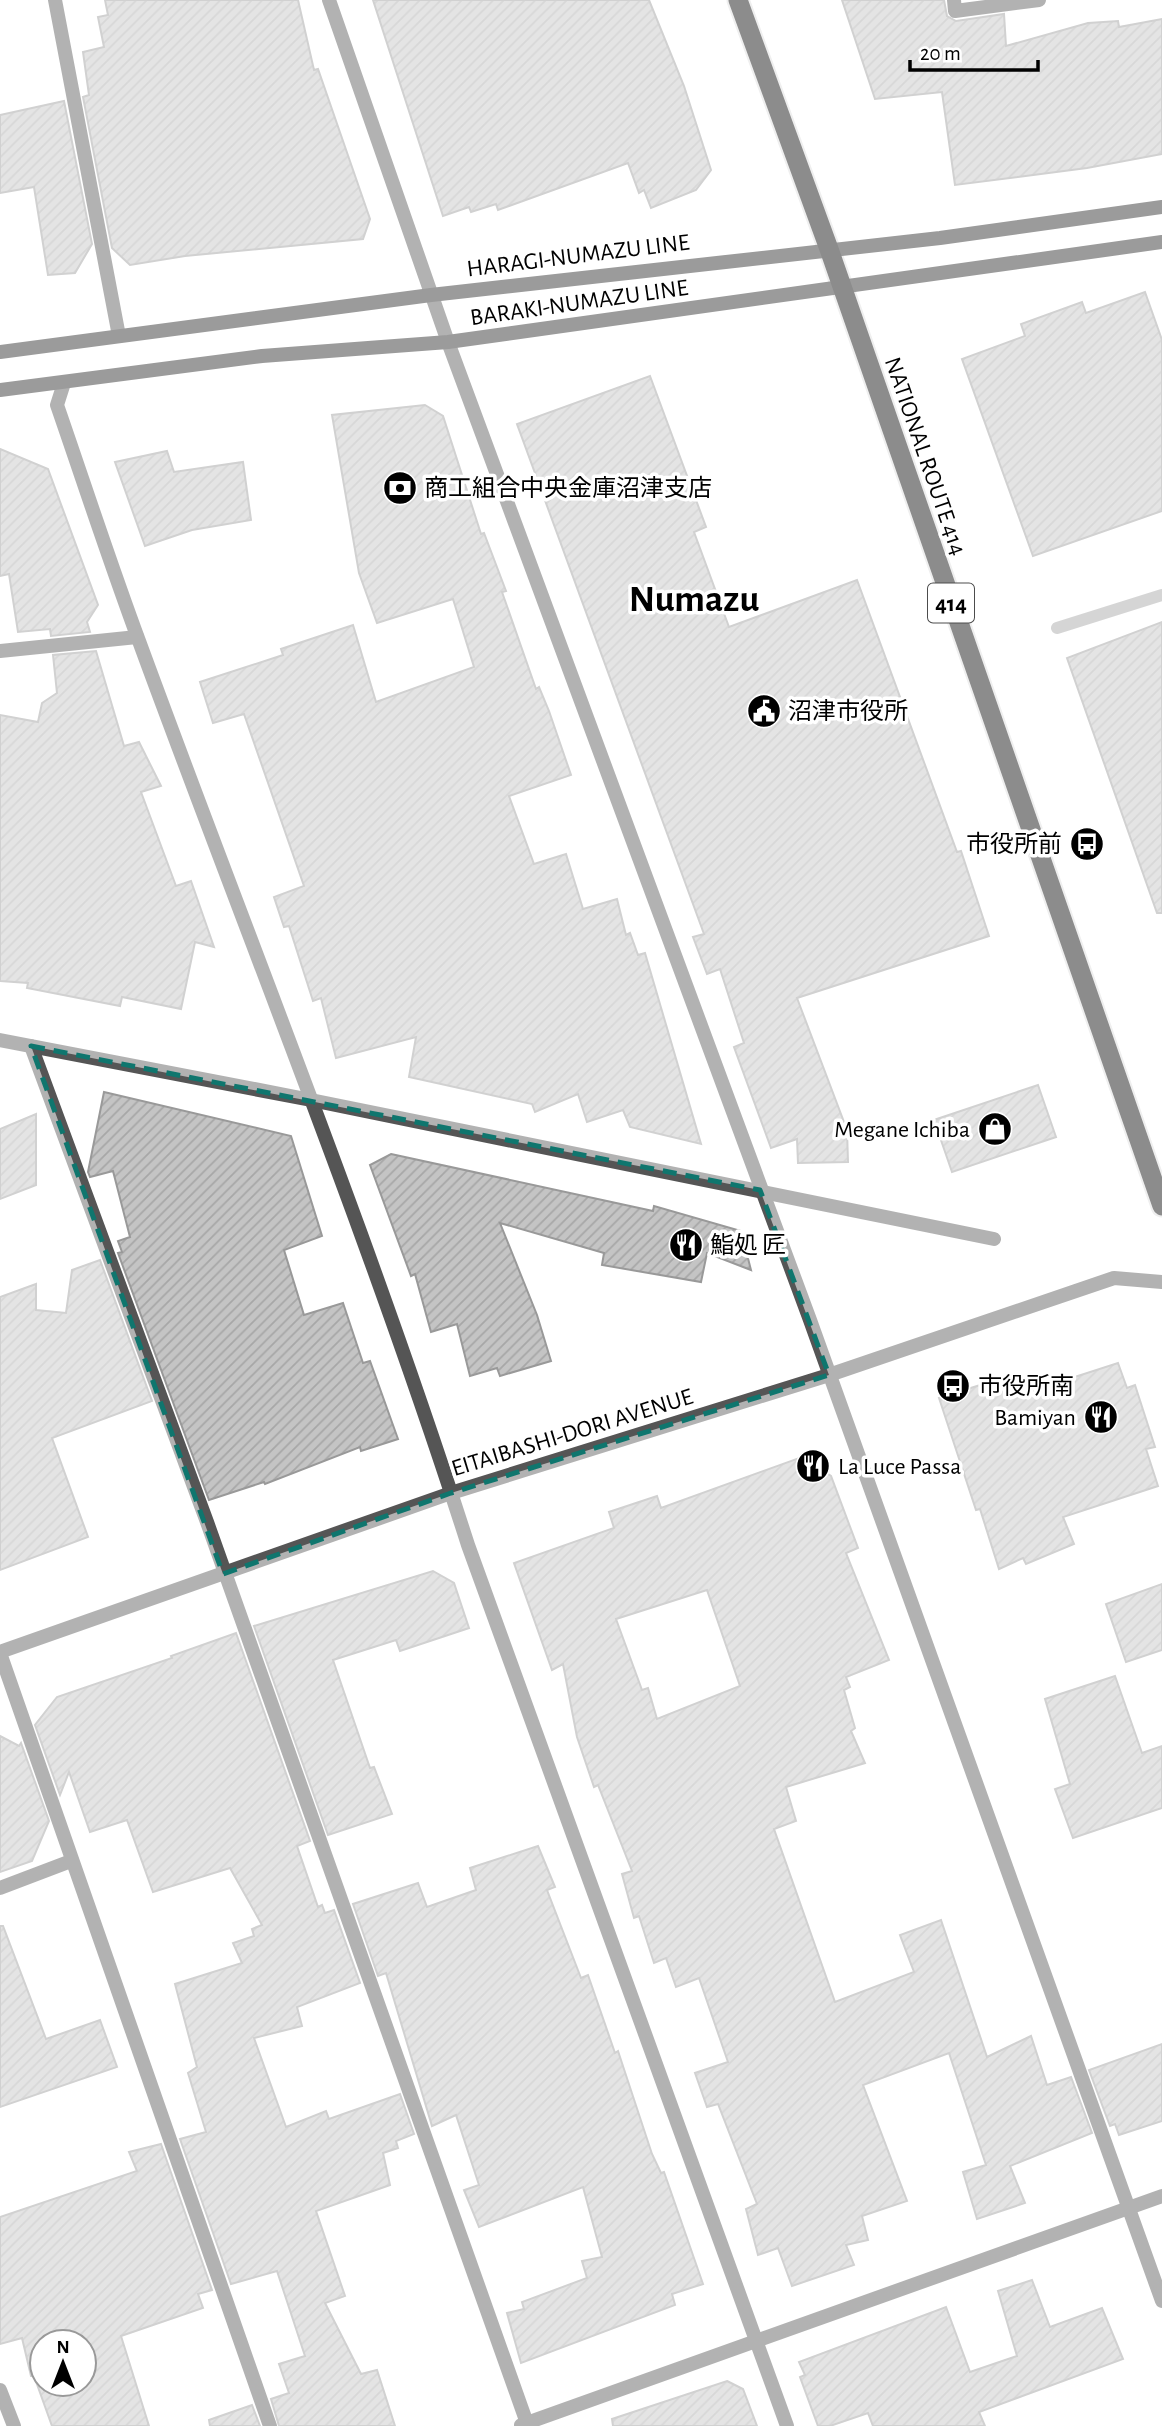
<svg xmlns="http://www.w3.org/2000/svg" width="1162" height="2426" font-family="'Alegreya Sans','Noto Sans JP',sans-serif">
  <style>
    .lines { fill: none; stroke-linecap: round; stroke-linejoin: round }
    .stream { stroke: #a3a3a3; stroke-width: 12 }
    .building { fill: url(#building-hatch); stroke: #999; stroke-width: 2; fill-rule: evenodd }
    .trunk-casing { stroke: #dbdbdb; stroke-width: 23 }
    .minor { stroke: #555; stroke-width: 14 }
    .tertiary { stroke: #555; stroke-width: 14 }
    .secondary { stroke: #222; stroke-width: 14 }
    .trunk { stroke: #000; stroke-width: 19 }
    .marked { fill: none; stroke: #0f766e; stroke-width: 5; stroke-dasharray: 14 9; stroke-linejoin: round }
    .labels { text-anchor: middle; stroke-width: 7; stroke-linejoin: round; paint-order: stroke }
    .shield { fill: #fff; stroke: #4c4c4c; stroke-width: 2 }
    .shield-label { font-size: 23px; font-weight: bold; fill: #000 }
    .street-label { font-size: 24px; fill: #000; stroke: #fff }
    .poi-label { font-size: 24px; fill: #000; stroke: #fff; text-anchor: start }
    .town-label { font-size: 38px; font-weight: bold; fill: #000; stroke: #fff }
  </style>
  <defs>
    <pattern id="building-hatch" width="6" height="6" patternUnits="userSpaceOnUse" patternTransform="scale(1.75)"><rect width="6" height="6" fill="#c4c4c4"/><path d="M-1 1l2-2M0 6l6-6M5 7l2-2" fill="none" stroke="#a7a7a7"/></pattern>
  </defs>
  <rect width="100%" height="100%" fill="#fff"/>
  <g class="lines">
    <path class="stream" d="M 1057,628 L 1162,595"/>
  </g>
  <g class="building">
    <path d="M 105,0 L 298,0 L 314,70 L 318,69 L 370,219 L 363,239 L 185,256 L 130,265 L 112,248 L 83,97 L 89,95 L 83,52 L 104,47 L 98,17 L 108,15 Z"/>
    <path d="M 373,0 L 649,0 L 684,86 L 711,170 L 696,190 L 651,208 L 644,190 L 639,193 L 628,163 L 498,210 L 496,204 L 471,212 L 469,207 L 443,216 Z"/>
    <path d="M 842,0 L 944,0 L 947,16 L 956,21 L 1004,14 L 1006,46 L 1088,23 L 1118,21 L 1119,27 L 1162,19 L 1162,154 L 1087,168 L 955,185 L 942,92 L 875,99 Z"/>
    <path d="M 64,101 L 92,244 L 75,273 L 48,275 L 34,187 L 0,193 L 0,115 Z"/>
    <path d="M 1145,292 L 1162,340 L 1162,511 L 1033,556 L 962,359 L 1025,336 L 1021,324 L 1082,302 L 1086,313 Z"/>
    <path d="M 650,376 L 706,527 L 694,532 L 729,627 L 857,580 L 957,852 L 961,851 L 989,936 L 797,998 L 847,1130 L 848,1162 L 798,1163 L 797,1139 L 771,1148 L 734,1047 L 744,1043 L 720,969 L 707,974 L 693,937 L 704,934 L 517,424 Z"/>
    <path d="M 425,405 L 443,416 L 481,534 L 484,533 L 506,591 L 502,592 L 536,689 L 539,687 L 549,711 L 571,775 L 509,796 L 534,864 L 566,854 L 583,909 L 617,899 L 626,935 L 630,933 L 638,955 L 645,953 L 701,1144 L 630,1127 L 623,1110 L 587,1122 L 578,1094 L 535,1112 L 532,1104 L 409,1077 L 416,1037 L 336,1058 L 321,998 L 313,1001 L 289,926 L 284,927 L 274,897 L 304,886 L 244,714 L 213,723 L 200,682 L 283,655 L 281,649 L 353,625 L 376,702 L 474,667 L 453,599 L 377,623 L 359,573 L 332,415 Z"/>
    <path d="M 0,449 L 48,469 L 98,605 L 87,622 L 90,632 L 51,636 L 50,629 L 18,632 L 9,574 L 0,576 Z"/>
    <path d="M 167,451 L 174,472 L 243,462 L 251,520 L 192,530 L 145,546 L 115,462 Z"/>
    <path d="M 1162,622 L 1162,913 L 1157,913 L 1067,658 Z"/>
    <path d="M 96,651 L 124,746 L 139,742 L 161,786 L 141,792 L 176,886 L 191,881 L 214,947 L 195,942 L 181,1009 L 122,997 L 120,1006 L 27,988 L 28,983 L 0,981 L 0,715 L 38,722 L 42,703 L 57,693 L 53,655 Z"/>
    <path d="M 1038,1085 L 1056,1137 L 952,1172 L 934,1120 Z"/>
    <path d="M 104,1092 L 291,1136 L 322,1236 L 284,1250 L 304,1315 L 343,1303 L 363,1363 L 370,1361 L 398,1439 L 361,1451 L 360,1447 L 265,1484 L 264,1482 L 209,1500 L 118,1253 L 122,1252 L 118,1241 L 130,1237 L 113,1171 L 90,1177 L 88,1172 Z"/>
    <path d="M 36,1114 L 36,1185 L 0,1199 L 0,1129 Z"/>
    <path d="M 391,1154 L 653,1211 L 654,1206 L 741,1231 L 751,1270 L 707,1253 L 701,1282 L 602,1265 L 604,1253 L 500,1223 L 537,1315 L 551,1361 L 500,1376 L 497,1368 L 470,1376 L 457,1324 L 431,1332 L 415,1274 L 411,1276 L 370,1165 Z"/>
    <path d="M 100,1260 L 152,1401 L 52,1438 L 88,1537 L 0,1570 L 0,1297 L 36,1284 L 36,1310 L 66,1313 L 72,1270 Z"/>
    <path d="M 1118,1363 L 1127,1388 L 1135,1385 L 1155,1447 L 1146,1449 L 1158,1486 L 1063,1517 L 1074,1544 L 1026,1564 L 1023,1558 L 999,1569 L 980,1509 L 976,1510 L 939,1398 L 1012,1375 L 1019,1395 Z"/>
    <path d="M 802,1457 L 831,1476 L 858,1548 L 846,1553 L 889,1660 L 846,1677 L 850,1687 L 844,1690 L 855,1728 L 851,1731 L 865,1763 L 786,1787 L 796,1821 L 774,1829 L 835,2002 L 914,1972 L 900,1935 L 941,1920 L 987,2057 L 1031,2036 L 1047,2085 L 1071,2077 L 1092,2133 L 1010,2166 L 1025,2203 L 977,2219 L 963,2172 L 986,2165 L 949,2053 L 863,2085 L 907,2201 L 862,2216 L 868,2240 L 846,2245 L 854,2265 L 792,2286 L 778,2248 L 758,2255 L 746,2209 L 757,2204 L 718,2104 L 707,2107 L 695,2073 L 728,2062 L 699,1978 L 676,1987 L 666,1958 L 654,1963 L 639,1916 L 634,1918 L 622,1874 L 632,1871 L 598,1785 L 594,1787 L 577,1737 L 563,1664 L 552,1670 L 514,1563 L 614,1528 L 609,1512 L 657,1496 L 661,1508 ZM 707,1590 L 740,1686 L 657,1719 L 648,1688 L 642,1690 L 616,1619 Z"/>
    <path d="M 433,1571 L 454,1583 L 469,1628 L 400,1651 L 396,1640 L 333,1660 L 370,1768 L 374,1767 L 392,1814 L 328,1835 L 254,1626 Z"/>
    <path d="M 1162,1584 L 1162,1650 L 1126,1662 L 1106,1604 Z"/>
    <path d="M 236,1633 L 310,1841 L 297,1846 L 318,1907 L 322,1905 L 325,1913 L 334,1910 L 360,1983 L 297,2007 L 302,2026 L 254,2038 L 286,2127 L 326,2111 L 329,2119 L 400,2094 L 414,2134 L 396,2141 L 398,2148 L 383,2153 L 390,2185 L 316,2211 L 345,2296 L 325,2303 L 361,2374 L 377,2370 L 395,2426 L 279,2426 L 271,2399 L 289,2393 L 279,2364 L 305,2356 L 277,2271 L 231,2284 L 180,2139 L 206,2132 L 188,2073 L 197,2067 L 175,1984 L 242,1963 L 233,1943 L 254,1936 L 252,1929 L 262,1925 L 230,1868 L 153,1892 L 127,1820 L 90,1832 L 69,1772 L 60,1795 L 35,1725 L 57,1697 L 172,1658 L 171,1656 Z"/>
    <path d="M 1115,1676 L 1142,1753 L 1162,1746 L 1162,1808 L 1073,1838 L 1055,1789 L 1070,1784 L 1045,1699 Z"/>
    <path d="M 0,1736 L 19,1746 L 21,1743 L 49,1821 L 32,1861 L 0,1872 Z"/>
    <path d="M 538,1846 L 555,1887 L 547,1890 L 581,1978 L 588,1975 L 615,2053 L 618,2051 L 652,2154 L 661,2173 L 664,2172 L 703,2284 L 672,2294 L 675,2305 L 521,2363 L 507,2313 L 524,2309 L 522,2302 L 587,2278 L 582,2261 L 602,2257 L 583,2187 L 479,2227 L 464,2190 L 479,2185 L 456,2115 L 432,2126 L 386,1973 L 378,1976 L 353,1904 L 418,1883 L 427,1907 L 476,1890 L 470,1868 Z"/>
    <path d="M 0,1926 L 3,1926 L 46,2039 L 100,2020 L 117,2067 L 0,2107 Z"/>
    <path d="M 1162,2044 L 1162,2121 L 1119,2135 L 1115,2124 L 1110,2126 L 1089,2070 Z"/>
    <path d="M 161,2144 L 212,2290 L 198,2294 L 203,2308 L 121,2336 L 149,2426 L 52,2426 L 34,2376 L 31,2376 L 22,2338 L 0,2344 L 0,2217 L 137,2171 L 129,2152 ZM 42,2342 L 84,2342 L 84,2384 L 42,2384 Z"/>
    <path d="M 1032,2280 L 1050,2327 L 1102,2308 L 1123,2359 L 979,2412 L 985,2426 L 873,2426 L 868,2413 L 830,2426 L 818,2426 L 800,2377 L 805,2375 L 799,2362 L 946,2307 L 970,2372 L 1017,2356 L 998,2291 Z"/>
    <path d="M 727,2381 L 743,2389 L 757,2426 L 613,2426 L 612,2419 Z"/>
    <path d="M 252,2405 L 260,2426 L 210,2426 L 209,2420 Z"/>
  </g>
  <g class="lines">
    <g class="trunk-casing">
      <path id="trunk" d="M 738,0 L 829,249 L 1162,1206"/>
    </g>
    <g class="minor">
      <path d="M 55,0 L 119,336"/>
      <path d="M 329,0 L 448,342 L 810,1320 L 1162,2301"/>
      <path d="M 954,0 L 955,11 L 1039,0"/>
      <path d="M 64,383 L 57,405 C 84,483 110,563 139,641 C 249,941 370,1239 468,1545 L 787,2426"/>
      <path d="M 0,651 L 137,637"/>
      <path d="M 0,1040 L 311,1100 L 994,1239"/>
      <path d="M 31,1046 L 207,1522 L 528,2426"/>
      <path d="M 0,1653 L 270,2426"/>
      <path d="M 0,1888 L 71,1861"/>
      <path d="M 0,2390 L 14,2426"/>
      <path d="M 521,2425 L 1162,2196"/>
    </g>
    <path class="tertiary" d="M 0,1652 L 451,1493 L 829,1375 L 1114,1278 L 1162,1282"/>
    <g class="secondary">
      <path d="M 0,352 L 431,295 L 940,238 L 1162,207"/>
      <path d="M 0,390 L 262,356 L 448,342 L 1162,242"/>
    </g>
    <use href="#trunk" class="trunk"/>
  </g>
  <path d="M0 0H1162V2426H0ZM 31,1046 L 760,1190 L 829,1375 L 451,1493 L 223,1574 Z" fill="#fff" fill-opacity=".55" fill-rule="evenodd"/>
  <path class="marked" d="M 31,1046 L 760,1190 L 829,1375 L 451,1493 L 223,1574 Z"/>
  <defs>
    <g id="bank-disc" transform="scale(1.75)"><circle r="9.5" fill="#000" stroke="#fff"/><path d="M-6-4H6V4H-6ZM0-2.3a2.3 2.3 0 1 0 0 4.6a2.3 2.3 0 1 0 0-4.6Z" fill="#fff"/></g>
    <g id="civic-disc" transform="scale(1.75)"><circle r="9.5" fill="#000" stroke="#fff"/><path d="M-.6-6.5H3V-4.5H.6V-3L4-1V1h2V6H-6V1h2V-1L-.6-3ZM-1.2 2.5V6h2.4V2.5Z" fill="#fff"/></g>
    <g id="bus-disc" transform="scale(1.75)"><circle r="9.5" fill="#000" stroke="#fff"/><path d="M-5-6H5V4H4V6H2V4H-2V6H-4V4H-5ZM-3.5-4V0h7V-4ZM-3.5 1.2v1.5H-2V1.2ZM2 1.2v1.5H3.5V1.2Z" fill="#fff"/></g>
    <g id="shop-disc" transform="scale(1.75)"><circle r="9.5" fill="#000" stroke="#fff"/><path d="M-5-2.5h2.3a2.7 3.5 0 0 1 5.4 0H5L5.5 6h-11ZM-1.5-2.5h3a1.5 2.3 0 0 0-3 0Z" fill="#fff"/></g>
    <g id="restaurant-disc" transform="scale(1.75)"><circle r="9.5" fill="#000" stroke="#fff"/><path d="M-5-6h1v4h1v-4h1v4h1v-4h1v5L-1.5 .5V6h-2V.5L-5-1ZM5-6V6H3V1.5H1.5Q1.5-4 5-6Z" fill="#fff"/></g>
  </defs>
  <g fill-rule="evenodd">
    <use href="#bank-disc" x="400" y="488"/>
    <use href="#civic-disc" x="764" y="711"/>
    <use href="#bus-disc" x="1087" y="844"/>
    <use href="#shop-disc" x="995" y="1129"/>
    <use href="#restaurant-disc" x="686" y="1245"/>
    <use href="#bus-disc" x="953" y="1386"/>
    <use href="#restaurant-disc" x="1101" y="1417"/>
    <use href="#restaurant-disc" x="813" y="1466"/>
  </g>
  <g class="labels">
    <rect class="shield" x="928" y="583.5" width="46" height="39" rx="5"/>
    <g class="shield-label">
      <text x="951" y="611">414</text>
    </g>
    <g class="street-label">
      <text transform="translate(578 255) rotate(-7)" y="8">HARAGI-NUMAZU LINE</text>
      <text transform="translate(579 302) rotate(-8)" y="8">BARAKI-NUMAZU LINE</text>
      <text transform="translate(926 456) rotate(71)" y="8">NATIONAL ROUTE 414</text>
      <text transform="translate(572 1432) rotate(-17)" y="8">EITAIBASHI-DORI AVENUE</text>
    </g>
    <g class="poi-label">
      <text x="424" y="496">商工組合中央金庫沼津支店</text>
      <text x="788" y="719">沼津市役所</text>
      <text x="1062" y="852" text-anchor="end">市役所前</text>
      <text x="970" y="1137" text-anchor="end">Megane Ichiba</text>
      <text x="710" y="1253">鮨処 匠</text>
      <text x="978" y="1394">市役所南</text>
      <text x="1076" y="1425" text-anchor="end">Bamiyan</text>
      <text x="838" y="1474">La Luce Passa</text>
    </g>
    <g class="town-label">
      <text x="694" y="611">Numazu</text>
    </g>
  </g>
  <g transform="translate(63 2363)"><circle r="33" fill="#ffffff" stroke="#999999" stroke-width="2"/>
  <path d="M0-5L12 26L0 18L-12 26Z" fill="#000000"/>
  <text y="-10" font-size="19" font-weight="bold" text-anchor="middle" fill="#000000">N</text>
  </g>
  <path d="M910 60v10h128v-10" fill="none" stroke="#000000" stroke-width="3.5"/>
  <text x="920" y="60" font-size="21" fill="#000000" stroke="#ffffff" stroke-width="5" paint-order="stroke">20 m</text>
</svg>
